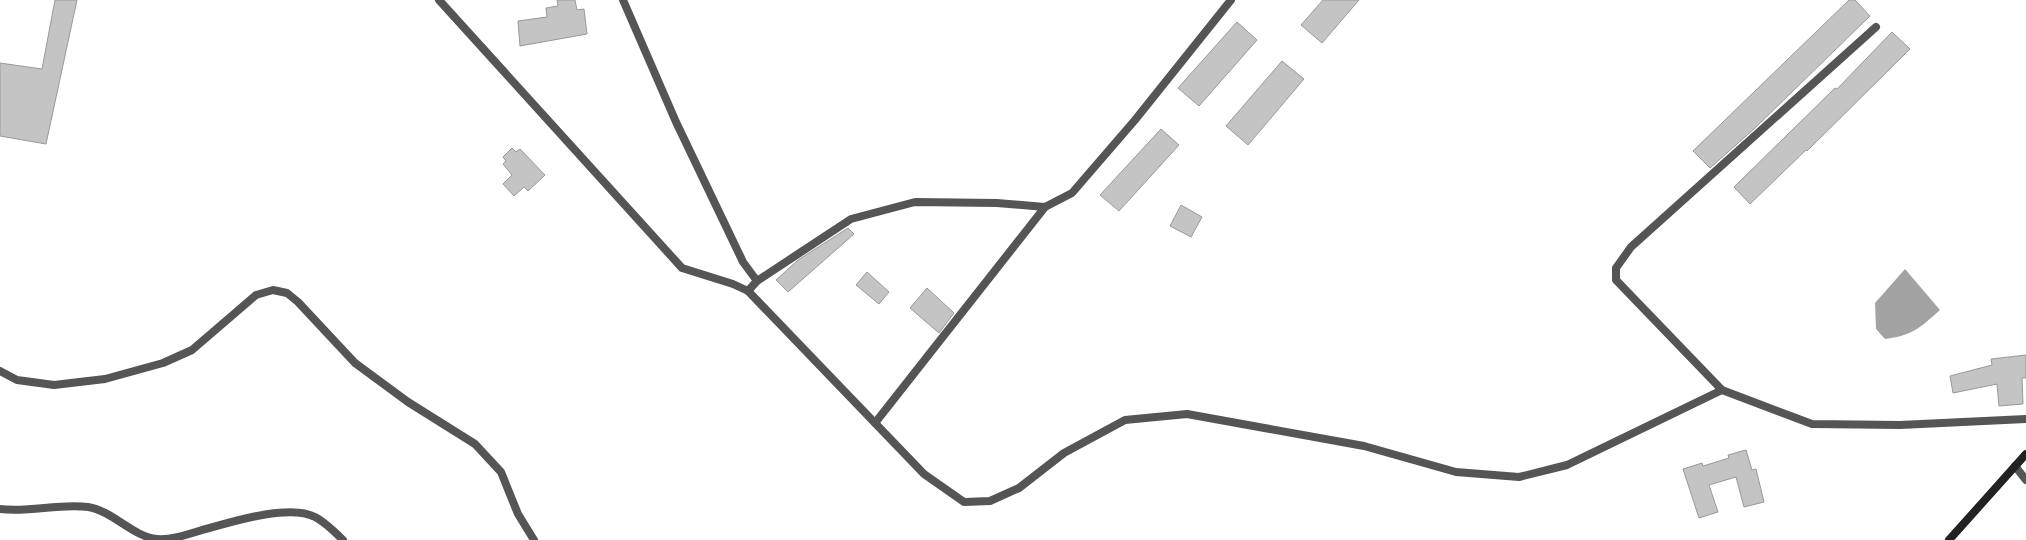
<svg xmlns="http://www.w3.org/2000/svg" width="2026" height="540" font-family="'Public Sans',sans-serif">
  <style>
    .water { fill: #a3a3a3 }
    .building { fill: #c4c4c4; stroke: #999 }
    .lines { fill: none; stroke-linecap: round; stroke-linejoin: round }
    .street { stroke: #555; stroke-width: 8 }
    .secondary { stroke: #222; stroke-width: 8 }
  </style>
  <rect width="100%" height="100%" fill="#fff"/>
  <path class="water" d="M 1905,269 L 1940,310 C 1921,327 1912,336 1885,339 L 1876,329 L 1875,303 Z"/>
  <g class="building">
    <path d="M 55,0 L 77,0 L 46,144 L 0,136 L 0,63 L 42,69 Z"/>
    <path d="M 557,0 L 575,0 L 577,10 L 584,9 L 587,34 L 520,46 L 518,21 L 547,17 L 546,8 L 558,6 Z"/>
    <path d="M 1323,0 L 1359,0 L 1322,43 L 1301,25 Z"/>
    <path d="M 1849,0 L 1855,0 L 1870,16 L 1755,128 L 1710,168 L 1693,151 Z"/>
    <path d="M 1237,22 L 1257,40 L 1199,106 L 1178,88 Z"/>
    <path d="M 1892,32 L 1910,49 L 1807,151 L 1806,150 L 1750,204 L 1734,187 L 1835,88 L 1837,89 Z"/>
    <path d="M 1282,61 L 1304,79 L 1248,145 L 1226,126 Z"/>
    <path d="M 1161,129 L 1179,145 L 1119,211 L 1100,195 Z"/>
    <path d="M 512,148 L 516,152 L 520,149 L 545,175 L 528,191 L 524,187 L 514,196 L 503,184 L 512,175 L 503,164 L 506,161 L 503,157 Z"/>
    <path d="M 1181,205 L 1202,217 L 1191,237 L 1170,226 Z"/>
    <path d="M 848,228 L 854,234 L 788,292 L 776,280 L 798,260 Z"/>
    <path d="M 867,272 L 889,292 L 879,304 L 856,285 Z"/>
    <path d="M 927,288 L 954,313 L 939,333 L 910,308 Z"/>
    <path d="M 2026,355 L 2026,378 L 2022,378 L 2023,404 L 1999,406 L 1997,384 L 1953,393 L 1950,376 L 1992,365 L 1991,359 Z"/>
    <path d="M 1746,450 L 1752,470 L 1756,469 L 1764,502 L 1744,507 L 1736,477 L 1709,485 L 1718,512 L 1699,518 L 1683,469 L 1702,463 L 1703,466 L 1729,458 L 1728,455 Z"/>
  </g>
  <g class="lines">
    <g class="street">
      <path d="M 439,0 L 682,268 L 733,284 L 748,291 L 924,474 L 964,502 L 990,501 L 1019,488 L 1064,453 L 1125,420 L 1187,414 L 1364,446 L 1456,472 L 1519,477 L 1567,465 L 1722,390 L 1812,424 L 1900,425 L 2026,419"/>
      <path d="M 623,0 L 676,122 L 743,262 L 757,281"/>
      <path d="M 748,291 L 757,281 L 851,219 L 915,202 L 997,203 L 1045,207 L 1072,193 L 1135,120 L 1231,0"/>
      <path d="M 0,371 L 17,380 L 54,385 L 105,379 L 163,363 L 192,350 L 256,295 L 273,290 L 287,293 L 298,302 L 355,363 L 408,402 L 475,444 L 501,472 L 518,514 L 534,540"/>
      <path d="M 1722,390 L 1616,280 L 1616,268 L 1631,247 L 1876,27"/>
      <path d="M 875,423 L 1045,207"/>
      <path d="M 2015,466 L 2026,480"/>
      <path d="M 0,509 C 29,513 59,503 88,507 C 113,511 133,537 157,539 C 171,540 186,535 199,531 C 228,523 288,503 315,517 C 325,522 335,532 343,540"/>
    </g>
    <path class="secondary" d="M 1949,540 L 2026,454"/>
  </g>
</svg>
